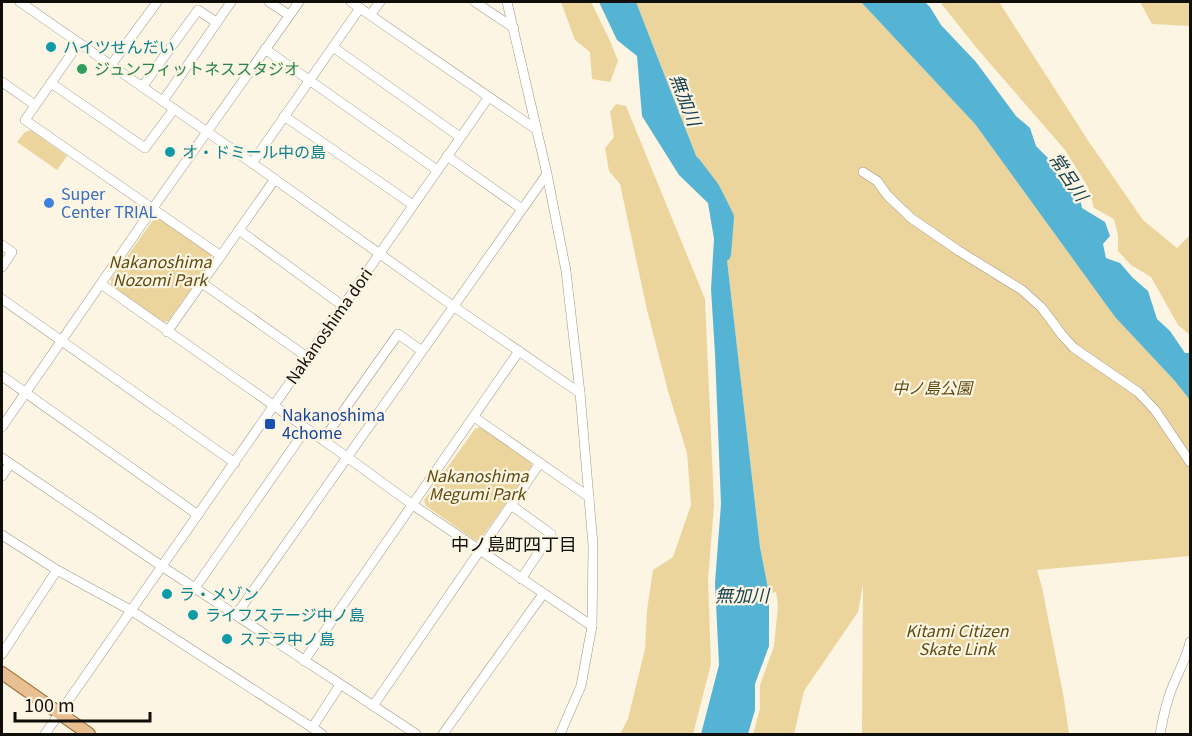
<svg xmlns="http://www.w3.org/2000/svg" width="1192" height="736" font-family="Georgia,'Noto Sans JP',serif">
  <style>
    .green { fill: #ecd59d }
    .water { fill: #55b4d3 }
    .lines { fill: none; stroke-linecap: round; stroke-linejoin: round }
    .river { stroke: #55b4d3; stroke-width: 16 }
    .minor-casing { stroke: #9e9787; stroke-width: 10 }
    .major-casing { stroke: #936530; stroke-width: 14 }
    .minor { stroke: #fff; stroke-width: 9 }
    .major { stroke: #e8bf90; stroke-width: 12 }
    .culture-dot { fill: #0f9aa8; stroke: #fcf5e3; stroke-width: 2 }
    .leisure-dot { fill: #2e9e5b; stroke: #fcf5e3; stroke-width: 2 }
    .shop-dot { fill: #3f7fe0; stroke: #fcf5e3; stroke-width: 2 }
    .transit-dot { fill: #1a4fb4; stroke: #fcf5e3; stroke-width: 2 }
    .labels { text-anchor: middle; stroke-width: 4.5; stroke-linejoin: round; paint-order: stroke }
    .culture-label { font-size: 16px; fill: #0d838f; stroke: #fcf5e3; text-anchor: start }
    .leisure-label { font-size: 16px; fill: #27864d; stroke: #fcf5e3; text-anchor: start }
    .shop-label { font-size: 16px; fill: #366cbe; stroke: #fcf5e3; text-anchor: start }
    .park-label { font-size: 16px; font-style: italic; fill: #5e4a0f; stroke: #fcf5e3 }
    .street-label { font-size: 16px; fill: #100e08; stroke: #fcf5e3 }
    .transit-label { font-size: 16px; fill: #164399; stroke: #fcf5e3; text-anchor: start }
    .water-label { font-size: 18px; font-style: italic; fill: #143f4d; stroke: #fcf5e3 }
    .neighbourhood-label { font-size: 18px; fill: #100e08; stroke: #fcf5e3 }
  </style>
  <rect width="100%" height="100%" fill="#fcf5e3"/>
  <g class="green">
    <path d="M 561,2 L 591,2 L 611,43 L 618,61 L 610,82 L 592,79 L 590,52 L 575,40 Z"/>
    <path d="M 636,2 L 861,2 L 975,124 L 1115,317 L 1174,380 L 1190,400 L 1190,556 L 1037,570 L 1042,587 L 1064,699 L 1069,734 L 862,734 L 863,584 L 858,612 L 804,691 L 794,734 L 753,734 L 760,709 L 760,685 L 774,646 L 778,606 L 776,592 L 769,593 L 760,547 L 723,225 Z"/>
    <path d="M 940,2 L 999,2 L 1089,142 L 1143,220 L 1177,248 L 1190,235 L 1190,335 L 1178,325 L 1151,277 L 1131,265 L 1118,251 L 1118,236 L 1114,219 L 1094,208 L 1088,187 L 1065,150 L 975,46 Z"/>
    <path d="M 1140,2 L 1190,2 L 1190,26 L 1152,24 Z"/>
    <path d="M 616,104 L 626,106 L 705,299 L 714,505 L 708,580 L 711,664 L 693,734 L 620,734 L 628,719 L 645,649 L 647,610 L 653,570 L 673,557 L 691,505 L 687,453 L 668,391 L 647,310 L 620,184 L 609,171 L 605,148 L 614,137 L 610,112 Z"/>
    <path d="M 31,130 L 67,156 L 57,170 L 17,142 L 25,132 Z"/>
    <path d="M 160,218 L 211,254 L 211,261 L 168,321 L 161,323 L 111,286 L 111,279 L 153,220 Z"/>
    <path d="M 481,427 L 531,462 L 532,466 L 480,540 L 476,541 L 426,506 L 424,500 L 475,429 Z"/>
  </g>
  <g class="water">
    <path d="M 599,2 L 636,2 L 723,225 L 760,547 L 769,593 L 769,646 L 755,684 L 755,710 L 748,734 L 701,734 L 719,665 L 715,583 L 721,504 L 715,354 L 711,289 L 714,239 L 708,203 L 679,175 L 642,116 L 637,56 L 617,40 Z"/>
    <path d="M 861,2 L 925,2 L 930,7 L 941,25 L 976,62 L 1016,116 L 1030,128 L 1036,146 L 1062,172 L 1079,193 L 1082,208 L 1105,222 L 1110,236 L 1103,244 L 1106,258 L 1120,263 L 1133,278 L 1148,291 L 1157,319 L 1170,331 L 1185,353 L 1190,353 L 1190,400 L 1174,380 L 1115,317 L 975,124 Z"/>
  </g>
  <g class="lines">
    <path class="river" d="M 693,164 L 712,189 L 726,217 L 723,254"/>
    <g class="minor-casing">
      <g id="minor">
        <path d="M 20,2 L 252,163 L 453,306 L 580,393"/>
        <path d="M 269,2 L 289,15"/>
        <path d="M 351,2 L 537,130"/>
        <path d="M 475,2 L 514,28"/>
        <path d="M 507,2 L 547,174 L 566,271 L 580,393 L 593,545 L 592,626 L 581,686 L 560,734"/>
        <path d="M 370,15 L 380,2"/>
        <path d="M 79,43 L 25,120 L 221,256"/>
        <path d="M 333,47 L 460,137"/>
        <path d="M 265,49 L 437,170"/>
        <path d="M 111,65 L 157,2"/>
        <path d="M 2,82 L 35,105"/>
        <path d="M 51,83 L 145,148 L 174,109"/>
        <path d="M 142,87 L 198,10 L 216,22"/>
        <path d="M 163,101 L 231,2"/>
        <path d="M 284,116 L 413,205"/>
        <path d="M 447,156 L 522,209"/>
        <path d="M 252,163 L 360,8"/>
        <path d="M 863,172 L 877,181 L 888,196 L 911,218 L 959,251 L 1022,290 L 1042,308 L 1062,335 L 1074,348 L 1138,392 L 1155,410 L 1190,462"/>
        <path d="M 239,230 L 343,306"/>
        <path d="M 2,245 L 12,252 L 2,267"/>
        <path d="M 202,283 L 307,357"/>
        <path d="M 101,284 L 347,457 L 413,505 L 592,626"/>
        <path d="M 2,299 L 235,463"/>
        <path d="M 167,332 L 275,179"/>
        <path d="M 2,376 L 198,515"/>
        <path d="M 474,417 L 589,497"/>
        <path d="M 2,427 L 153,208 L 299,2"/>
        <path d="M 323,440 L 398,334 L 422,351"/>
        <path d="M 2,458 L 163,567 L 416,734"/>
        <path d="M 2,476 L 10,464"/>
        <path d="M 511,505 L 551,534 L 521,579"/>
        <path d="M 2,535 L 57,570 L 132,611 L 322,734"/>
        <path d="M 195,588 L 306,429"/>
        <path d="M 236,615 L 547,174"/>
        <path d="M 2,654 L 57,570"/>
        <path d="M 304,661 L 519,351"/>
        <path d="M 373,706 L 540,463"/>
        <path d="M 312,728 L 340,685"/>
        <path d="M 45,734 L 488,98"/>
        <path d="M 443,734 L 543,594"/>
        <path d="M 1160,734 C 1163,717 1167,699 1174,683 C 1180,669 1187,656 1190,642"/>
      </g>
    </g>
    <g class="major-casing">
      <path id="major" d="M 2,673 L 89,734"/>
    </g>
    <use href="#minor" class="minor"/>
    <use href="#major" class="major"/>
  </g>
  <g class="culture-dot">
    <circle cx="51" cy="47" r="6"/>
    <circle cx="170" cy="152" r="6"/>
    <circle cx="167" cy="594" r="6"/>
    <circle cx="193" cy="615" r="6"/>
    <circle cx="227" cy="639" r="6"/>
  </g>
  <circle class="leisure-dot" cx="82" cy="69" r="6"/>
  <circle class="shop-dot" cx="49" cy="203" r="6"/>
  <rect class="transit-dot" x="264" y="418" width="12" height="12" rx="3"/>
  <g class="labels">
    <g class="culture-label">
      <text x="63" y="53">ハイツせんだい</text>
      <text x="182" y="158">オ・ドミール中の島</text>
      <text x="179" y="600">ラ・メゾン</text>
      <text x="205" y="621">ライフステージ中ノ島</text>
      <text x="239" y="645">ステラ中ノ島</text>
    </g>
    <g class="leisure-label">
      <text x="94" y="75">ジュンフィットネススタジオ</text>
    </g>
    <g class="shop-label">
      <text x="61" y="200">Super<tspan x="61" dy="18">Center TRIAL</tspan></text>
    </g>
    <g class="park-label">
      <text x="160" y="268">Nakanoshima<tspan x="160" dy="18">Nozomi Park</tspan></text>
      <text x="932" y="394">中ノ島公園</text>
      <text x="477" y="482">Nakanoshima<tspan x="477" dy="18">Megumi Park</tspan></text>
      <text x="957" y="637">Kitami Citizen<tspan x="957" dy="18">Skate Link</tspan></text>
    </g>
    <g class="street-label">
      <text transform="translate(329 326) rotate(-55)" y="6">Nakanoshima dori</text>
    </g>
    <g class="transit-label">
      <text x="282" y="421">Nakanoshima<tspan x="282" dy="18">4chome</tspan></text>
    </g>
    <g class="water-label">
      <text transform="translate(685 100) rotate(69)" y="6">無加川</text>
      <text transform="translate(1068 177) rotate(56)" y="6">常呂川</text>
      <text x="742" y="602">無加川</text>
    </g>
    <g class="neighbourhood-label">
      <text x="514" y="551">中ノ島町四丁目</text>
    </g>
  </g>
  <rect width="1192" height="736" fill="none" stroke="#100e08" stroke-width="6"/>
  <path d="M15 712v9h135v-9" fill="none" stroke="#100e08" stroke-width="3"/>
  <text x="24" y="712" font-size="18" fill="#100e08" stroke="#fcf5e3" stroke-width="4.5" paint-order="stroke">100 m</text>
</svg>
